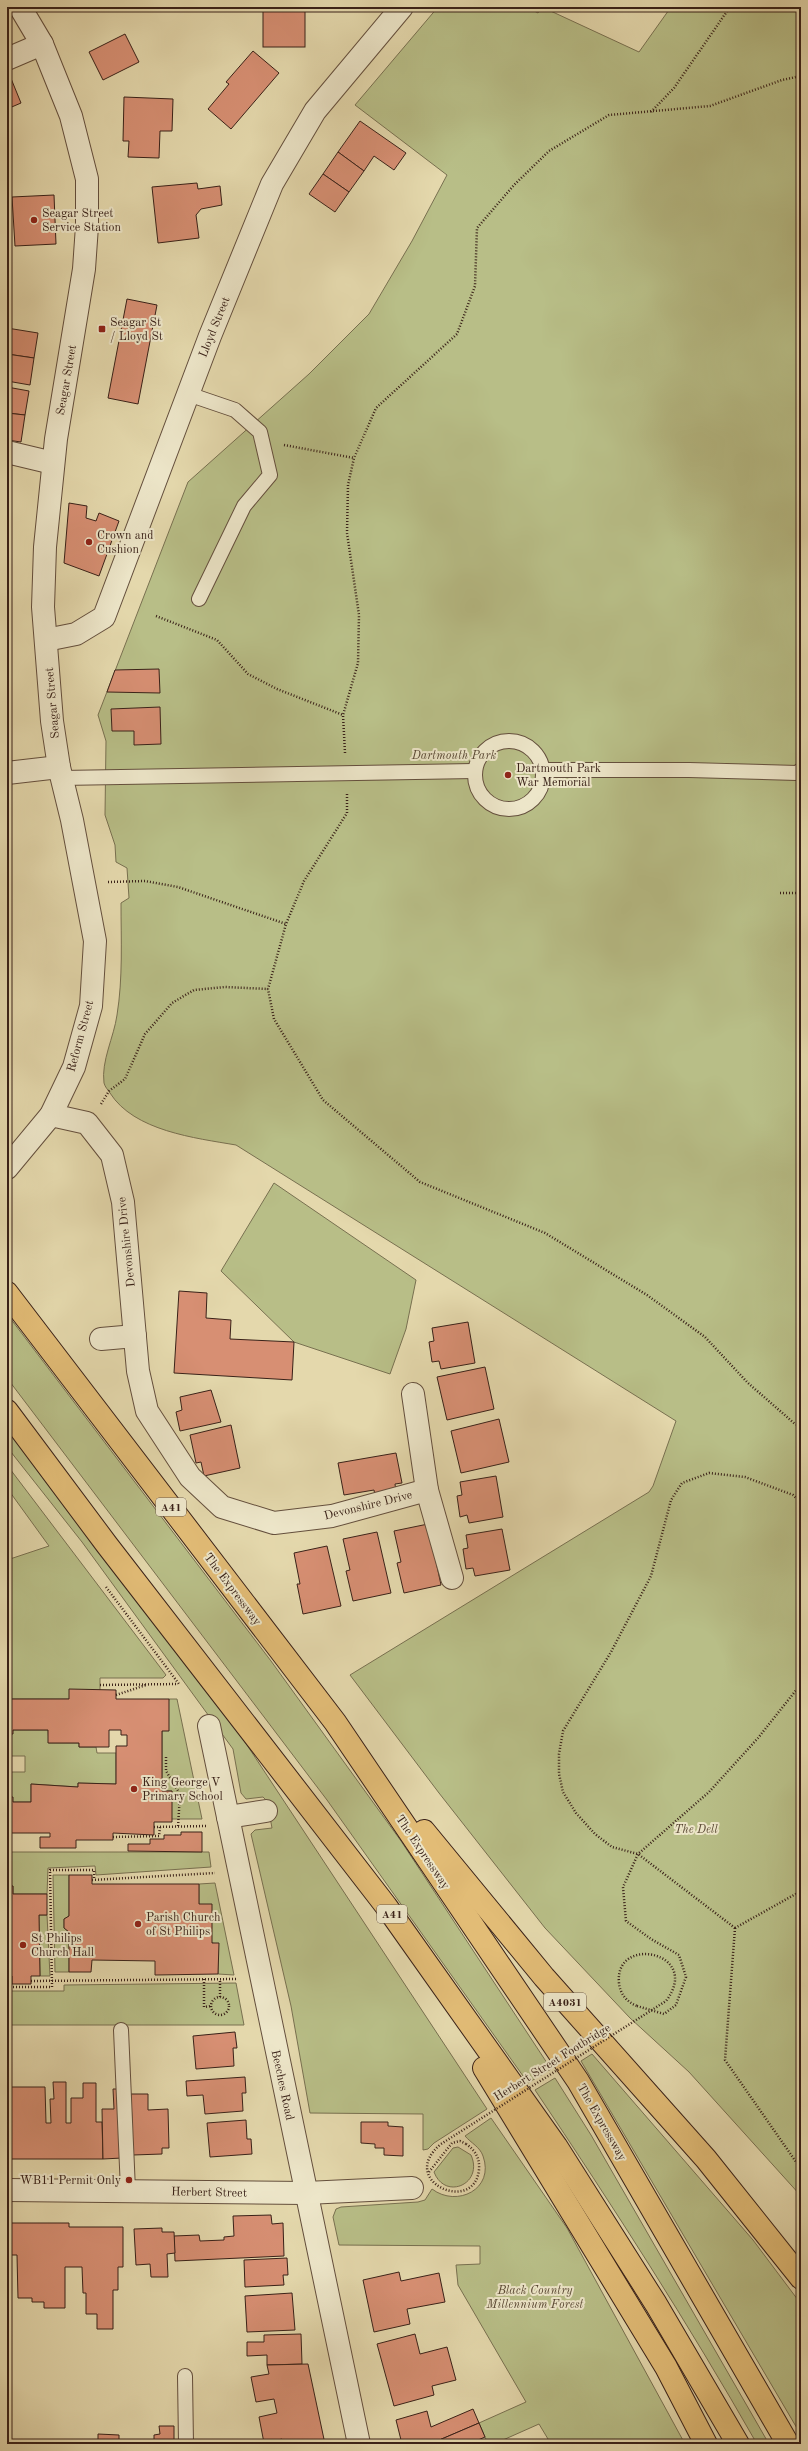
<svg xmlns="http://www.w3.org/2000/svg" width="808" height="2451" font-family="'Old Standard TT',serif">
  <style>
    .green { fill: #b8be87; stroke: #787050 }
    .building { fill: #d78f73; stroke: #392118 }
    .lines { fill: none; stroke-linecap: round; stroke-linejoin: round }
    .service-casing { stroke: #644f3d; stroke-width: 16 }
    .minor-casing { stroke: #644f3d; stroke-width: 24 }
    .tertiary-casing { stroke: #644f3d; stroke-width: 24 }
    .trunk-casing { stroke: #392118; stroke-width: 24 }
    .path { stroke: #392118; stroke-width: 2.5; stroke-dasharray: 1 2; stroke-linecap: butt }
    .service { stroke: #ede6c9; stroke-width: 14 }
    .minor { stroke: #ede6c9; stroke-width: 22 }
    .tertiary { stroke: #ede6c9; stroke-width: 22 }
    .trunk { stroke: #e2bc76; stroke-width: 22 }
    .path-bridge { stroke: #392118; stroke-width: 2.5; stroke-dasharray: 1 2; stroke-linecap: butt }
    .poi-dot { fill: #8f2418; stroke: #ede6c9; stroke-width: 1.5 }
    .labels { text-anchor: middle; stroke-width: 4; stroke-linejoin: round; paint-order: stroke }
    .shield { fill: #ede6c9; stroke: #6f5c4d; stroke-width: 1 }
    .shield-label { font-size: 11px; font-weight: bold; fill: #392118 }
    .poi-label { font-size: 12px; fill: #392118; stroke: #ede6c9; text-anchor: start }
    .street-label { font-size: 12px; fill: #392118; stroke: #ede6c9 }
    .park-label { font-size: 12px; font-style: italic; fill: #594834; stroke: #ede6c9 }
  </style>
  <rect width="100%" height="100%" fill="#e4d8ac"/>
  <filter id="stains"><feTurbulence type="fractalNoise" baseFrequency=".005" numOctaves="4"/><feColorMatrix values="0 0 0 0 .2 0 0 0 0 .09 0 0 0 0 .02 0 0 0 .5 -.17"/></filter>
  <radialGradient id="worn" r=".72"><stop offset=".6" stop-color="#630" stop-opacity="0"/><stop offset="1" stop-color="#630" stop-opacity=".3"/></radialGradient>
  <g class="green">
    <path d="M 438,7 L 527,7 L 538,13 L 542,7 L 639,52 L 671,7 L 801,7 L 801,2196 L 689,2072 L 630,2018 L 545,1928 L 439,1793 L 350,1675 L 649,1492 L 653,1486 L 676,1421 L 236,1145 C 195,1138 134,1131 110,1093 C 108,1090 105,1087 104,1083 C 101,1061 114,1037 117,1015 C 123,978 121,940 121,903 L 129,898 L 127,868 L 116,862 L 115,845 L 105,815 L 106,741 L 98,715 L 188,482 L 309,374 L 369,314 L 412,241 L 447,175 L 355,105 Z"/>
    <path d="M 274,1183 L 416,1280 L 406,1329 L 390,1374 L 294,1342 L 221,1271 Z"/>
    <path d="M 7,1314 L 271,1661 L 401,1841 L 551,2069 L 528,2083 L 327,1800 L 7,1378 Z"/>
    <path d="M 7,1427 L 243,1739 L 487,2109 L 434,2143 L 428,2149 L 423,2150 L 423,2114 L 310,2113 L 291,2006 L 251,1834 L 255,1830 L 272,1828 L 267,1801 L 263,1797 L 246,1799 L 241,1793 L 233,1749 L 82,1542 L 7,1447 Z"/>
    <path d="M 7,1465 L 166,1675 L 163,1678 L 100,1678 L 100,1690 L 69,1699 L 7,1699 L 7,1560 L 49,1546 L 7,1488 Z"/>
    <path d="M 169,1699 L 177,1699 L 202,1819 L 171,1819 L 172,1791 L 162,1791 L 162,1731 Z"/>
    <path d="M 7,1729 L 7,1734 L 12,1734 L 13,1730 L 48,1730 L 49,1743 L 79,1743 L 79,1747 L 96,1747 L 97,1753 L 116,1753 L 116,1784 L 78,1783 L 78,1787 L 31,1784 L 31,1802 L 7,1802 L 7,1772 L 25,1772 L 25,1756 L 7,1756 Z"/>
    <path d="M 7,1852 L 209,1852 L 211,1867 L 96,1875 L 95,1866 L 48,1868 L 47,1894 L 13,1894 L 13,1886 L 7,1886 Z"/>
    <path d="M 53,1875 L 69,1875 L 69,1916 L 64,1919 L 64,1928 L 69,1932 L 69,1972 L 55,1972 Z"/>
    <path d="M 215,1883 L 234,1975 L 218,1974 L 218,1944 L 212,1943 L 199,1904 L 199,1884 Z"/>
    <path d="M 39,1915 L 47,1915 L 50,1976 L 40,1976 Z"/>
    <path d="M 236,1983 L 244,2025 L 7,2025 L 7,1991 L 64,1991 L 64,1985 Z"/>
    <path d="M 592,2054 L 753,2240 L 801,2304 L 801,2435 L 581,2061 Z"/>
    <path d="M 555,2078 L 591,2135 L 769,2444 L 757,2444 C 688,2323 613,2206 535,2090 Z"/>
    <path d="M 491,2118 L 567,2228 L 685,2444 L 551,2444 L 539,2424 L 494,2444 L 488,2444 L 479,2423 L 526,2402 L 458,2285 L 456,2265 L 480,2264 L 480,2246 L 339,2245 L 333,2217 L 336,2209 L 341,2207 L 418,2202 L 425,2200 L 432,2189 C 457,2208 495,2189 483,2156 C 480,2147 471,2143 465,2136 Z"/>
    <path d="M 458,2147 L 471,2155 C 484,2184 445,2201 434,2172 L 453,2148 Z"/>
  </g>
  <g class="building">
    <rect x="263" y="7" width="42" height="40"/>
    <path d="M 125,34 L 139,62 L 103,80 L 89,52 Z"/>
    <path d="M 253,51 L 279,73 L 231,129 L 208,109 L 229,84 L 226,82 Z"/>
    <path d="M 10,76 L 21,103 L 7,109 L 7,78 Z"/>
    <path d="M 124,97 L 173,99 L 172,131 L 160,131 L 159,158 L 128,157 L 129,141 L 123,141 Z"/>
    <path d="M 360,121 L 406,153 L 394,170 L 374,156 L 364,171 L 338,152 Z"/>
    <path d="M 338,152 L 364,171 L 349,192 L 323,174 Z"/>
    <path d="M 323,174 L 349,192 L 335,212 L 309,194 Z"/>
    <path d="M 197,183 L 198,189 L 220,186 L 222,205 L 201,209 L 196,215 L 199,238 L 158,243 L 152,187 Z"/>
    <path d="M 54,195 L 56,244 L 15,246 L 12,197 Z"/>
    <path d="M 127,299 L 157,305 L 138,404 L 108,398 Z"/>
    <path d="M 7,328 L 38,333 L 34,358 L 7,354 Z"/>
    <path d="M 7,354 L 34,358 L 30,385 L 7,381 Z"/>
    <path d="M 7,387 L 29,391 L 25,415 L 7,413 Z"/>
    <path d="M 7,413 L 25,415 L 21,442 L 7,440 Z"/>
    <path d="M 69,503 L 87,506 L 86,518 L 96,521 L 99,513 L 119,521 L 99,576 L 64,563 Z"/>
    <path d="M 159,669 L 160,693 L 107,692 L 115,670 Z"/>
    <path d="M 160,707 L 161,744 L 134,745 L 134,731 L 112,731 L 111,709 Z"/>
    <path d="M 179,1291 L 207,1293 L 206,1318 L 231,1320 L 230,1339 L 294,1342 L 292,1380 L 174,1373 Z"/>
    <path d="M 468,1322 L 475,1363 L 441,1369 L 439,1361 L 432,1362 L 429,1342 L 434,1341 L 432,1328 Z"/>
    <path d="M 485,1367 L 494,1409 L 447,1420 L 437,1377 Z"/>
    <path d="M 211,1390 L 221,1422 L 180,1431 L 176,1412 L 182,1410 L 180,1397 Z"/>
    <path d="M 499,1419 L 509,1462 L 461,1473 L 451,1431 Z"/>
    <path d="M 231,1425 L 240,1468 L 204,1476 L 201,1462 L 196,1463 L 190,1435 Z"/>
    <path d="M 396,1453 L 402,1483 L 395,1484 L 396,1492 L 375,1496 L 374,1490 L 344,1495 L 338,1463 Z"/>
    <path d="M 496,1476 L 503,1517 L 469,1523 L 467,1515 L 460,1517 L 457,1496 L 462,1495 L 460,1482 Z"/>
    <path d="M 428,1524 L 441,1585 L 404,1593 L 397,1563 L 401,1562 L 394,1531 Z"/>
    <path d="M 502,1529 L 510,1570 L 475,1576 L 473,1568 L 466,1569 L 463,1549 L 468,1548 L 466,1535 Z"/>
    <path d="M 377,1532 L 391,1593 L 353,1601 L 346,1571 L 350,1570 L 343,1539 Z"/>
    <path d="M 327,1546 L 341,1606 L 303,1614 L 297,1584 L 300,1584 L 294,1553 Z"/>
    <path d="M 69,1689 L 116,1690 L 116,1699 L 169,1699 L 169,1731 L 162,1731 L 162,1791 L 172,1791 L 172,1822 L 154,1822 L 154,1835 L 113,1833 L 113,1840 L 76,1840 L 76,1848 L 40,1848 L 40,1837 L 50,1837 L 50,1833 L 7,1833 L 7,1797 L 13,1797 L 13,1802 L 31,1802 L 31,1784 L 78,1787 L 78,1783 L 116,1784 L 116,1746 L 127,1746 L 127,1735 L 121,1735 L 121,1730 L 109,1730 L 109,1747 L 79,1747 L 79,1743 L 48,1743 L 48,1730 L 13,1730 L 13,1734 L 7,1734 L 7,1699 L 69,1699 Z"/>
    <path d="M 181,1832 L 202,1832 L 202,1852 L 128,1851 L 128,1844 L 150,1844 L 150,1839 L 164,1839 L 164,1835 L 181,1835 Z"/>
    <path d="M 69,1875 L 92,1875 L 92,1884 L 199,1884 L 199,1904 L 212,1904 L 212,1943 L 219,1943 L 218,1974 L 155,1975 L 155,1961 L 92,1960 L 91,1972 L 69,1972 L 69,1932 L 64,1928 L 64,1919 L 69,1916 Z"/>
    <path d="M 7,1886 L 13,1886 L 13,1894 L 47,1894 L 47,1915 L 39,1915 L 40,1976 L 31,1976 L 31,1984 L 12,1984 L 12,1976 L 7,1976 Z"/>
    <path d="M 235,2032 L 237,2048 L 233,2048 L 234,2066 L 196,2069 L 193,2036 Z"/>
    <path d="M 245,2077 L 246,2093 L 242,2093 L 243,2111 L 205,2114 L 203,2095 L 187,2096 L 186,2081 Z"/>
    <path d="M 53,2082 L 66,2082 L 66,2123 L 71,2123 L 71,2098 L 83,2098 L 83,2083 L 96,2083 L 96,2122 L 102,2122 L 103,2159 L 7,2159 L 7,2103 L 10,2103 L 10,2087 L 45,2087 L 46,2123 L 51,2123 L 50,2099 L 54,2099 Z"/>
    <path d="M 113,2089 L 119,2089 L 122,2158 L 103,2159 L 102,2109 L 114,2109 Z"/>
    <path d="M 131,2094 L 148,2094 L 148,2110 L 168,2109 L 169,2148 L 162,2148 L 162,2154 L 133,2155 Z"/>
    <path d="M 246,2120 L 247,2139 L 251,2139 L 252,2154 L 210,2157 L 207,2123 Z"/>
    <path d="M 361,2122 L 388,2122 L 388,2126 L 403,2127 L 403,2156 L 384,2155 L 384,2148 L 375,2148 L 375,2144 L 361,2143 Z"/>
    <path d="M 271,2215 L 272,2224 L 283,2223 L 284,2256 L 175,2261 L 174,2236 L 199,2235 L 200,2241 L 224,2240 L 224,2237 L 234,2236 L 233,2216 Z"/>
    <path d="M 7,2223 L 69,2223 L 69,2227 L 123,2227 L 123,2267 L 118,2267 L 118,2290 L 113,2290 L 113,2329 L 97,2329 L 97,2314 L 86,2314 L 86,2293 L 83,2293 L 82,2267 L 65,2267 L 65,2308 L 44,2308 L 44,2302 L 32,2302 L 32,2298 L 18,2298 L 17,2255 L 7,2255 Z"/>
    <path d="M 162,2228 L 162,2232 L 174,2232 L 175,2253 L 167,2254 L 168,2277 L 151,2277 L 150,2264 L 136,2265 L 134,2229 Z"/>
    <path d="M 287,2258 L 288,2275 L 283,2275 L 284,2285 L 245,2287 L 244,2260 Z"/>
    <path d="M 399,2272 L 401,2281 L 439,2273 L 445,2302 L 407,2309 L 410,2324 L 374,2332 L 363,2280 Z"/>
    <path d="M 292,2293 L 295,2330 L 247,2332 L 245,2296 Z"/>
    <path d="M 301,2334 L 302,2364 L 267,2365 L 267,2355 L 247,2356 L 247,2342 L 264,2342 L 264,2335 Z"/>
    <path d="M 415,2334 L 420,2354 L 447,2347 L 456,2380 L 432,2386 L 434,2395 L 394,2406 L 377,2344 Z"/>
    <path d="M 308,2364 L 325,2444 L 283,2444 L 282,2439 L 264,2443 L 259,2417 L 277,2413 L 274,2399 L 256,2402 L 251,2377 L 269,2374 L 267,2365 Z"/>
    <path d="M 473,2409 L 479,2423 L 430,2444 L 402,2444 L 396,2420 L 427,2411 L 431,2427 Z"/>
    <path d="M 479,2423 L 485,2437 L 469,2444 L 430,2444 Z"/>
    <path d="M 159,2426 L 174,2426 L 174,2444 L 154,2444 L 154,2435 L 160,2434 Z"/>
    <path d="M 98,2434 L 119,2435 L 119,2444 L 89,2444 L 98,2442 Z"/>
  </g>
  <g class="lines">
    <g class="service-casing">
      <g id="service">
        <path d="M 188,394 L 235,410 L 260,432 L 270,475 L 244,506 L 199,599"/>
        <circle cx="509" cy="775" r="34"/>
        <path d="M 545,770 L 689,770 L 797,773 L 801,770"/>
        <path d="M 61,778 L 474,771"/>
        <path d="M 121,2030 L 128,2190"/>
        <path d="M 185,2376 L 186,2444"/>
      </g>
    </g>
    <g class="minor-casing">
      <g id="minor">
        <path d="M 7,59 L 42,44"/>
        <path d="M 7,452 L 53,463"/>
        <path d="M 46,640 L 76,634 L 104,617 L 210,336 L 272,184 L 315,111 L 402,7"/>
        <path d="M 7,773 L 59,767"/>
        <path d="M 51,1115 L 87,1123 L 112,1155 L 123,1202 L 138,1371 L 147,1411 L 190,1477 L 222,1507 L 274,1523 L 332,1516 L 427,1490"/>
        <path d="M 101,1339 L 135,1336"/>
        <path d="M 413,1394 L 427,1490 L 452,1578"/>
        <path d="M 209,1726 L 359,2444"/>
        <path d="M 228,1817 L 266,1811"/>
        <path d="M 7,2190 L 306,2193 L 412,2188"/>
      </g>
    </g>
    <g class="tertiary-casing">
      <path id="tertiary" d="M 7,1168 L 51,1115 L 74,1067 L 91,1006 L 95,941 L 72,820 L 59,767 L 52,721 L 43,607 L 45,547 L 56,439 L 84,269 L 87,226 L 87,179 L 71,116 L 42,44 L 20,7"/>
    </g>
    <g class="trunk-casing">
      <g id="trunk">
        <path d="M 7,1293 L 335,1722 L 578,2081 L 788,2444"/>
        <path d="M 7,1411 L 107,1545 L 386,1906 L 556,2146 L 656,2304 L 738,2444"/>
        <path d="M 424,1831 L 544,1977 L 706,2159 L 801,2278"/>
        <path d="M 484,2068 L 666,2367 L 706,2444"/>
      </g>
    </g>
    <g class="path">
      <path d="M 651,112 L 674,88 L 730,7"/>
      <path d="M 284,445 L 354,458"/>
      <path d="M 156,616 L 217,640 L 248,674 L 277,689 L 343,715"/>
      <path d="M 345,753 L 343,715 L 358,663 L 359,615 L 347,533 L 348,485 L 354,458 L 376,408 L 457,334 L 475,286 L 477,228 L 514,185 L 549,151 L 609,115 L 710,106 L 782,80 L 801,76"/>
      <path d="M 347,794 L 347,813 L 304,881 L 286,924 L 268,989 L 274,1019 L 323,1100 L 420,1182 L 545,1233 L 647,1295 L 705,1337 L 748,1383 L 795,1424 L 801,1426"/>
      <path d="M 108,882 L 145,881 L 178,887 L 286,924"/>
      <path d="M 780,893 L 801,893"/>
      <path d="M 101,1104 L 109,1091 L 125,1079 L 145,1034 L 172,1003 L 194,990 L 225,987 L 268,989"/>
      <path d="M 106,1587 L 179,1684"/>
      <path d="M 100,1685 L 178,1684"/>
      <path d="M 116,1695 L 146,1685"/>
      <path d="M 166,1757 L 166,1771 L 180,1794 L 178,1827"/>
      <path d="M 154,1827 L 206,1826"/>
      <path d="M 113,1837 L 159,1836 L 160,1827"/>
      <path d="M 92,1880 L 215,1873"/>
      <path d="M 735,1928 L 638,1854 L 612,1847 L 595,1834 L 576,1813 L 563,1792 L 559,1774 L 559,1754 L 563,1731 L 611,1652 L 651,1576 L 671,1500 L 682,1483 L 709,1473 L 745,1477 L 793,1495 L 801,1503"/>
      <path d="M 735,1928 L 725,2060 L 801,2169"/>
      <path d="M 735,1928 L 801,1891"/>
      <path d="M 204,1979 L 204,2007 L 211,2006"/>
      <path d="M 31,1981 L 237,1979"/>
      <path d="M 7,1987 L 52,1987 L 50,1870 L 94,1870 L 94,1880"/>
      <path d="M 220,1997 L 220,1979"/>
      <circle cx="220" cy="2006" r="9"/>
      <path d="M 637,2006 L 664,2014 L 676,2005 L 686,1977 L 679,1955 L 651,1939 L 626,1921 L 623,1887 L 638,1854 L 709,1792 L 758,1738 L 801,1684"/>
      <path d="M 429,2172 L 452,2143 L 460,2141 L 466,2144"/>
    </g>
    <use href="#service" class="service"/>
    <use href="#minor" class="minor"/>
    <use href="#tertiary" class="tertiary"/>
    <use href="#trunk" class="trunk"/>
    <path class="path-bridge" d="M 466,2144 C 475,2150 480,2158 479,2170 C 474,2215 396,2181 441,2144 L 666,2001 C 703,1952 614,1934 619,1983 C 620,1994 627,2002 637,2006"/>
  </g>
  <g class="poi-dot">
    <circle cx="34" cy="220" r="4"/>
    <rect x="98" y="325" width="8" height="8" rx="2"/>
    <circle cx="89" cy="542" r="4"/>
    <circle cx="508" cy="775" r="4"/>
    <circle cx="134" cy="1789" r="4"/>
    <circle cx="138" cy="1924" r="4"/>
    <circle cx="23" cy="1945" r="4"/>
    <circle cx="129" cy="2180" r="4"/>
  </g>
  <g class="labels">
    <g class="shield">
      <rect x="156" y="1498" width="30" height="18" rx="3"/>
      <rect x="377" y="1905" width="30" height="18" rx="3"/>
      <rect x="544" y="1993" width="42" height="18" rx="3"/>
    </g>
    <g class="shield-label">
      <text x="171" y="1511">A41</text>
      <text x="392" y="1918">A41</text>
      <text x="565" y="2006">A4031</text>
    </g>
    <g class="poi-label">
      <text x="42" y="217">Seagar Street<tspan x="42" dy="14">Service Station</tspan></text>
      <text x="110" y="326">Seagar St<tspan x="110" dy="14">/ Lloyd St</tspan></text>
      <text x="97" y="539">Crown and<tspan x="97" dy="14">Cushion</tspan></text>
      <text x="516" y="772">Dartmouth Park<tspan x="516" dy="14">War Memorial</tspan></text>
      <text x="142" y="1786">King George V<tspan x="142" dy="14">Primary School</tspan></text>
      <text x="146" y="1921">Parish Church<tspan x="146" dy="14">of St Philips</tspan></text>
      <text x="31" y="1942">St Philips<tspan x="31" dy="14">Church Hall</tspan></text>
      <text x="121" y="2184" text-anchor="end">WB11 Permit Only</text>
    </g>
    <g class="street-label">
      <text transform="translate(214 327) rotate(-68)" y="4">Lloyd Street</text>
      <text transform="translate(66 380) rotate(-80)" y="4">Seagar Street</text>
      <text transform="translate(52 703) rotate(-95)" y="4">Seagar Street</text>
      <text transform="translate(80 1036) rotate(-75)" y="4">Reform Street</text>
      <text transform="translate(126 1242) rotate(-96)" y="4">Devonshire Drive</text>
      <text transform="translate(368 1505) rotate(-14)" y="4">Devonshire Drive</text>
      <text transform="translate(233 1589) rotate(53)" y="4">The Expressway</text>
      <text transform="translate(423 1852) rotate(56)" y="4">The Expressway</text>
      <text transform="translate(552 2062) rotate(-32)" y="4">Herbert Street Footbridge</text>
      <text transform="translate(283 2085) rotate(78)" y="4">Beeches Road</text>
      <text transform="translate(602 2122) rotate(60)" y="4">The Expressway</text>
      <text transform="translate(209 2192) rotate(1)" y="4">Herbert Street</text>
    </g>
    <g class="park-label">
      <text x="454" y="759">Dartmouth Park</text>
      <text x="696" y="1833">The Dell</text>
      <text x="535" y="2294">Black Country<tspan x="535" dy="14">Millennium Forest</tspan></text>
    </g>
  </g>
  <rect width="808" height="2451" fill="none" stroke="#e4d8ac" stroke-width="24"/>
  <rect x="8" y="8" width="792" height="2435" fill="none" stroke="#392118" stroke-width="2"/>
  <rect x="12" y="12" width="784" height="2427" fill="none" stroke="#392118"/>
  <rect width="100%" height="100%" filter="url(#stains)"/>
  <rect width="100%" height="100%" fill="url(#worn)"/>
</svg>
